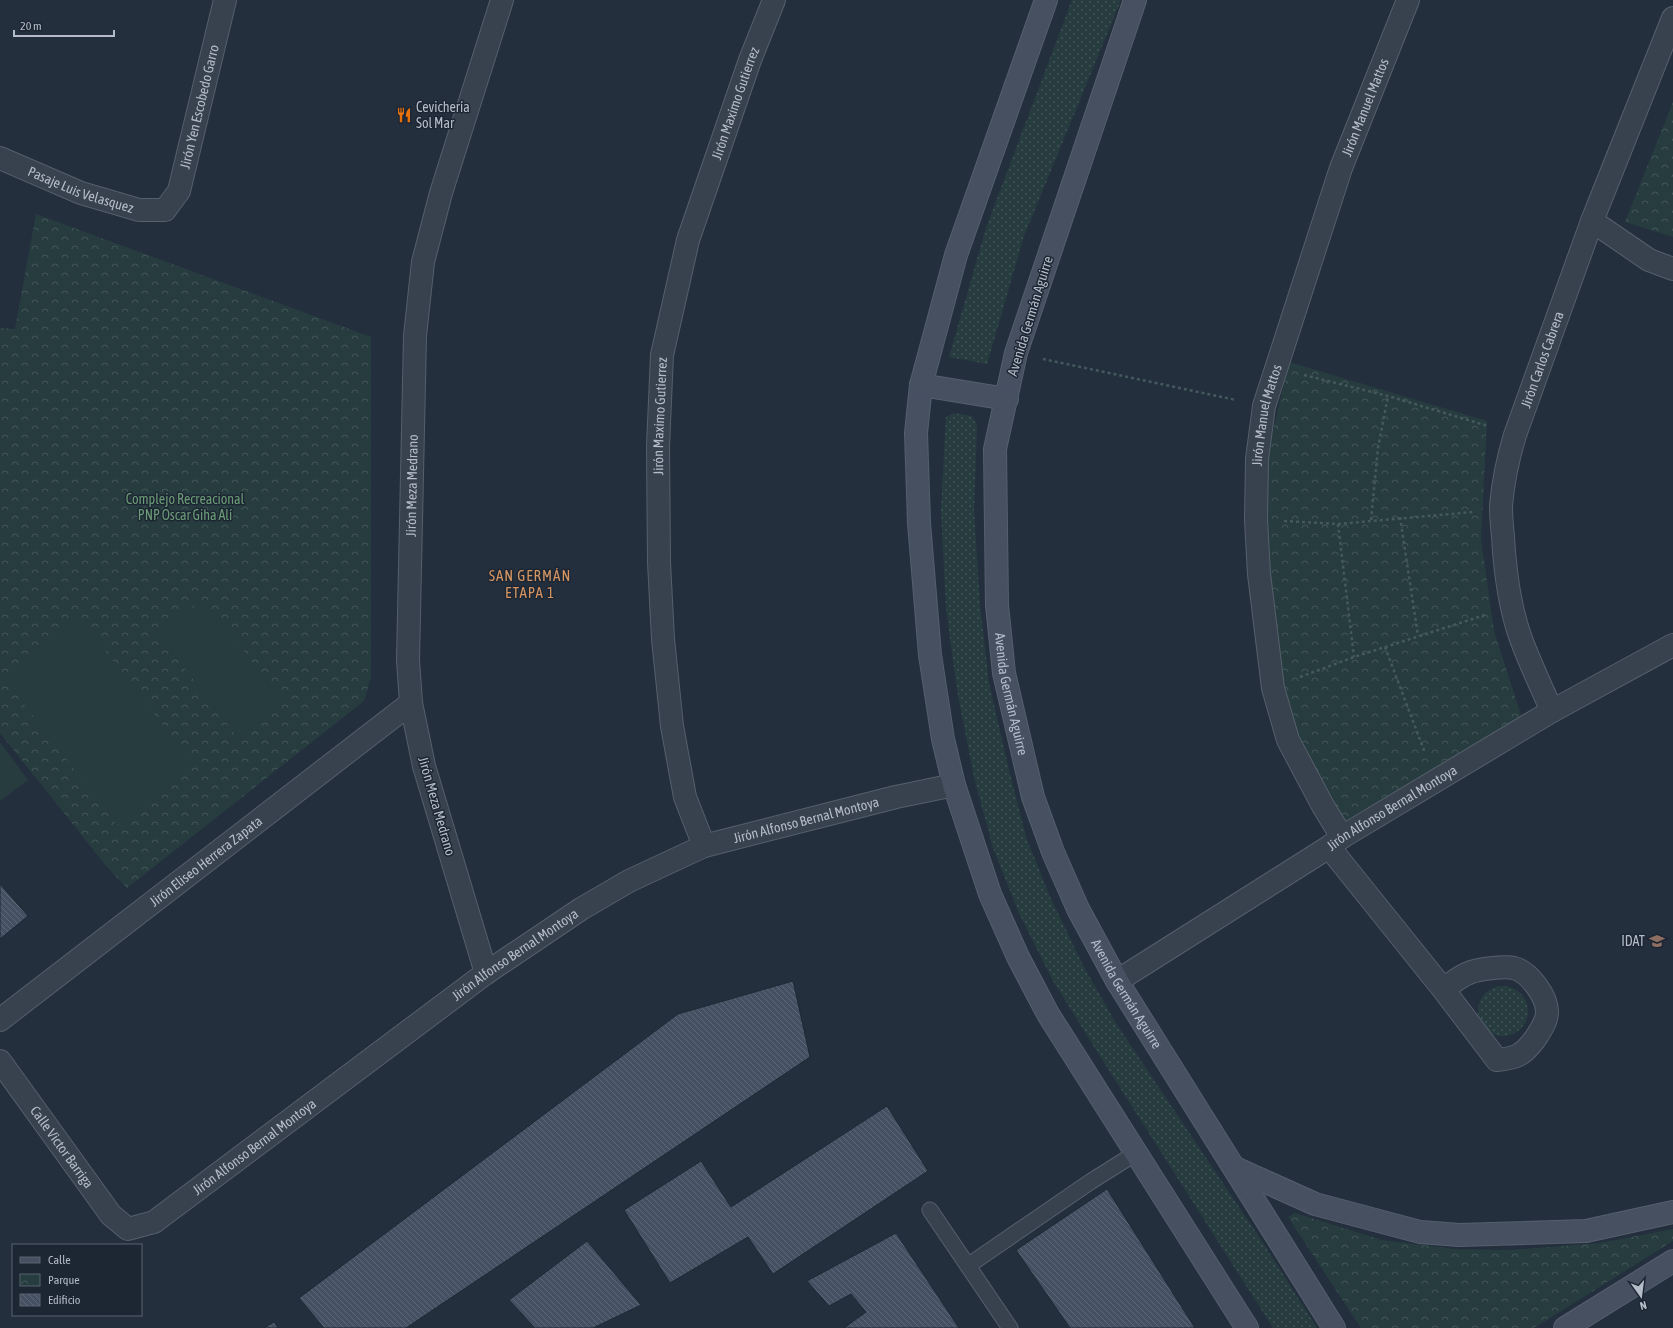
<svg xmlns="http://www.w3.org/2000/svg" width="1673" height="1328" font-family="'Asap Condensed',sans-serif">
  <style>
    .grass { fill: url(#grass-dots) }
    .park { fill: url(#park-crowns) }
    .pitch { fill: #263c3f }
    .building { fill: url(#building-back-hatch); stroke: #1f2835 }
    .lines { fill: none; stroke-linecap: round; stroke-linejoin: round }
    .lane-casing { stroke: #565f6c; stroke-width: 17 }
    .street-casing { stroke: #565f6c; stroke-width: 24 }
    .secondary-casing { stroke: #565f6c; stroke-width: 24 }
    .path { stroke: #44595c; stroke-width: 2.5; stroke-dasharray: 3 3; stroke-linecap: butt }
    .lane { stroke: #38414e; stroke-width: 15 }
    .street { stroke: #38414e; stroke-width: 22 }
    .secondary { stroke: #465061; stroke-width: 22 }
    .labels { text-anchor: middle; stroke-width: 3; stroke-linejoin: round; paint-order: stroke }
    .street-label { font-size: 14px; fill: #b4bcc9; stroke: #1d2633 }
    .poi-label { font-size: 14px; fill: #b4bcc9; stroke: #1d2633; text-anchor: start }
    .park-label { font-size: 14px; fill: #6b9a76; stroke: #1d2633 }
    .neighbourhood-label { font-size: 15px; letter-spacing: 1px; fill: #d59563; stroke: #1d2633 }
  </style>
  <defs>
    <pattern id="grass-dots" width="8" height="8" patternUnits="userSpaceOnUse"><rect width="8" height="8" fill="#263c3f"/><path d="M2 2h.1M6 6h.1" fill="none" stroke="#435659" stroke-width="1.8" stroke-linecap="round"/></pattern>
    <pattern id="park-crowns" width="20" height="18" patternUnits="userSpaceOnUse"><rect width="20" height="18" fill="#263c3f"/><path d="M2 6a3 3 0 1 1 6 0M12 15a3 3 0 1 1 6 0" fill="none" stroke="#435659"/></pattern>
    <pattern id="building-back-hatch" width="6" height="6" patternUnits="userSpaceOnUse"><rect width="6" height="6" fill="#455162"/><path d="M-1 5l2 2M0 0l6 6M5-1l2 2" fill="none" stroke="#5d6877"/></pattern>
  </defs>
  <rect width="100%" height="100%" fill="#242f3e"/>
  <g class="grass">
    <path d="M 1072,0 L 1121,0 L 1024,236 L 987,364 L 949,357 L 986,228 Z"/>
    <path d="M 954,413 L 972,416 L 977,425 L 974,511 L 980,605 L 989,683 L 1008,766 L 1026,837 L 1051,899 L 1085,969 L 1117,1025 L 1265,1246 L 1317,1328 L 1273,1328 L 1091,1042 L 1052,979 L 1019,913 L 993,848 L 974,777 L 957,690 L 946,608 L 941,510 L 946,417 Z"/>
    <circle cx="1503" cy="1011" r="25"/>
  </g>
  <g class="park">
    <path d="M 1673,102 L 1673,237 L 1625,222 Z"/>
    <path d="M 36,214 L 371,337 L 371,677 L 364,701 L 127,888 L 107,867 L 0,733 L 0,328 L 15,329 Z"/>
    <path d="M 1289,362 L 1487,421 L 1481,539 L 1494,631 L 1522,718 L 1338,825 L 1308,764 L 1284,691 L 1266,562 L 1266,461 Z"/>
    <path d="M 1295,1213 L 1382,1240 L 1455,1249 L 1510,1250 L 1600,1243 L 1673,1229 L 1673,1241 L 1534,1328 L 1361,1328 L 1288,1217 Z"/>
  </g>
  <g class="pitch">
    <path d="M 204,599 L 284,704 L 238,738 L 158,633 Z"/>
    <path d="M 80,618 L 194,766 L 117,825 L 3,677 Z"/>
    <path d="M 0,742 L 28,780 L 0,801 Z"/>
  </g>
  <g class="building">
    <path d="M 0,884 L 28,916 L 0,939 Z"/>
    <path d="M 793,981 L 810,1057 L 406,1328 L 324,1328 L 299,1298 L 678,1014 Z"/>
    <path d="M 887,1106 L 928,1171 L 773,1274 L 748,1237 L 670,1283 L 624,1210 L 701,1161 L 731,1207 Z"/>
    <path d="M 1107,1189 L 1195,1328 L 1070,1328 L 1016,1250 Z"/>
    <path d="M 896,1233 L 959,1328 L 844,1328 L 866,1312 L 851,1294 L 829,1306 L 807,1281 Z"/>
    <path d="M 587,1241 L 641,1305 L 593,1328 L 535,1328 L 509,1300 Z"/>
    <path d="M 274,1322 L 278,1328 L 264,1328 Z"/>
  </g>
  <g class="lines">
    <g class="lane-casing">
      <g id="lane">
        <path d="M 930,1210 L 1010,1328"/>
        <path d="M 969,1265 L 1090,1182 L 1136,1153"/>
      </g>
    </g>
    <g class="street-casing">
      <g id="street">
        <path id="s1" d="M 0,158 L 81,193 L 139,210 L 165,210 L 179,191 L 225,0"/>
        <path d="M 1592,221 L 1649,260 L 1673,269"/>
        <path id="s2" d="M 1552,711 C 1541,687 1530,663 1521,639 C 1509,606 1505,571 1503,537 C 1502,527 1501,516 1501,506 C 1503,482 1508,458 1515,435 L 1592,221 L 1673,18"/>
        <path id="s3" d="M 1342,837 L 1323,806 L 1288,740 L 1273,688 L 1259,574 L 1256,520 L 1257,459 L 1264,406 L 1341,168 L 1408,0"/>
        <path id="s4" d="M 704,846 L 685,797 L 672,726 L 663,639 L 659,562 L 658,446 L 662,355 L 688,240 L 750,60 L 774,0"/>
        <path d="M 1329,847 L 1443,989 L 1497,1060 C 1517,1058 1523,1055 1535,1039 C 1540,1031 1547,1022 1547,1012 C 1547,996 1529,972 1514,968 C 1505,966 1477,969 1469,973 C 1460,976 1451,984 1443,989"/>
        <path id="s5" d="M 486,973 L 424,766 L 411,703 L 408,660 L 415,336 L 423,262 L 441,193 L 502,0"/>
        <path id="s6" d="M 1117,981 L 1329,847 L 1342,837 L 1552,711 L 1673,645"/>
        <path id="s7" d="M 0,1020 L 411,703"/>
        <path id="s8" d="M 0,1061 L 111,1215 L 128,1229 L 154,1222 L 486,973 L 581,909 L 629,881 L 704,846 L 896,797 L 954,785"/>
      </g>
    </g>
    <g class="secondary-casing">
      <g id="secondary">
        <path d="M 1046,0 L 956,255 L 921,385 L 916,433 L 919,523 L 930,655 L 943,739 L 954,785 L 990,894 L 1018,957 L 1048,1014 L 1247,1328"/>
        <path id="s9" d="M 1135,0 L 1016,353 L 995,449 L 997,605 L 1004,673 L 1033,797 L 1053,852 L 1078,909 L 1117,981 L 1334,1328"/>
        <path d="M 921,385 L 1007,399"/>
        <path d="M 1235,1168 L 1315,1204 L 1420,1232 L 1459,1235 L 1586,1231 L 1673,1212"/>
        <path d="M 1565,1328 L 1673,1261"/>
      </g>
    </g>
    <g class="path">
      <path d="M 1043,359 L 1236,400"/>
      <path d="M 1304,375 L 1388,396 L 1488,426"/>
      <path d="M 1400,517 L 1418,636"/>
      <path d="M 1371,520 L 1378,448 L 1388,396"/>
      <path d="M 1284,521 L 1338,524 L 1473,512"/>
      <path d="M 1338,524 L 1354,657"/>
      <path d="M 1385,647 L 1425,753"/>
      <path d="M 1300,677 L 1354,657 L 1485,615"/>
    </g>
    <use href="#lane" class="lane"/>
    <use href="#street" class="street"/>
    <use href="#secondary" class="secondary"/>
  </g>
  <defs>
    <g id="restaurant-bare" transform="scale(1.2)"><path d="M-5-6h1v4h1v-4h1v4h1v-4h1v5L-1.5 .5V6h-2V.5L-5-1ZM5-6V6H3V1.5H1.5Q1.5-4 5-6Z" fill="#e8710a" stroke="#1d2633" stroke-width="2.5" paint-order="stroke"/></g>
    <g id="university-bare" transform="scale(1.2)"><path d="M0-5L7-2L0 1L-7-2ZM-4 1L0 2.5L4 1V4Q0 6-4 4Z" fill="#8d6e63" stroke="#1d2633" stroke-width="2.5" paint-order="stroke"/></g>
  </defs>
  <g fill-rule="evenodd">
    <use href="#restaurant-bare" x="404" y="115"/>
    <use href="#university-bare" x="1657" y="941"/>
  </g>
  <g class="labels">
    <g class="street-label">
      <text dy="5" stroke="none"><textPath href="#s4" startOffset="759">Jirón Maximo Gutierrez</textPath></text>
      <text dy="5" stroke="none"><textPath href="#s1" startOffset="285">Jirón Yen Escobedo Garro</textPath></text>
      <text dy="5" stroke="none"><textPath href="#s3" startOffset="764">Jirón Manuel Mattos</textPath></text>
      <text dy="5" stroke="none"><textPath href="#s1" startOffset="87">Pasaje Luis Velasquez</textPath></text>
      <text transform="translate(1030 316) rotate(-73)" y="5">Avenida Germán Aguirre</text>
      <text dy="5" stroke="none"><textPath href="#s2" startOffset="366">Jirón Carlos Cabrera</textPath></text>
      <text dy="5" stroke="none"><textPath href="#s3" startOffset="440">Jirón Manuel Mattos</textPath></text>
      <text dy="5" stroke="none"><textPath href="#s4" startOffset="435">Jirón Maximo Gutierrez</textPath></text>
      <text dy="5" stroke="none"><textPath href="#s5" startOffset="498">Jirón Meza Medrano</textPath></text>
      <text dy="5" stroke="none"><textPath href="#s9" startOffset="717">Avenida Germán Aguirre</textPath></text>
      <text transform="translate(437 806) rotate(74)" y="5">Jirón Meza Medrano</text>
      <text dy="5" stroke="none"><textPath href="#s6" startOffset="325">Jirón Alfonso Bernal Montoya</textPath></text>
      <text dy="5" stroke="none"><textPath href="#s8" startOffset="1012">Jirón Alfonso Bernal Montoya</textPath></text>
      <text dy="5" stroke="none"><textPath href="#s7" startOffset="260">Jirón Eliseo Herrera Zapata</textPath></text>
      <text dy="5" stroke="none"><textPath href="#s8" startOffset="688">Jirón Alfonso Bernal Montoya</textPath></text>
      <text dy="5" stroke="none"><textPath href="#s9" startOffset="1041">Avenida Germán Aguirre</textPath></text>
      <text dy="5" stroke="none"><textPath href="#s8" startOffset="106">Calle Victor Barriga</textPath></text>
      <text dy="5" stroke="none"><textPath href="#s8" startOffset="364">Jirón Alfonso Bernal Montoya</textPath></text>
    </g>
    <g class="poi-label">
      <text x="416" y="112">Cevichería<tspan x="416" dy="16">Sol Mar</tspan></text>
      <text x="1645" y="946" text-anchor="end">IDAT</text>
    </g>
    <g class="park-label">
      <text x="185" y="504">Complejo Recreacional<tspan x="185" dy="16">PNP Oscar Giha Alí</tspan></text>
    </g>
    <g class="neighbourhood-label">
      <text x="530" y="581">SAN GERMÁN<tspan x="530" dy="17">ETAPA 1</tspan></text>
    </g>
  </g>
  <rect x="12" y="1244" width="130" height="72" fill="#1d2633" stroke="#59626f"/>
  <rect x="20" y="1257" width="20" height="6" fill="#465061" stroke="#59626f"/>
  <text x="48" y="1264" font-size="12" fill="#b4bcc9">Calle</text>
  <rect x="20" y="1274" width="20" height="12" fill="url(#park-crowns)" stroke="#59626f"/>
  <text x="48" y="1284" font-size="12" fill="#b4bcc9">Parque</text>
  <rect x="20" y="1294" width="20" height="12" fill="url(#building-back-hatch)" stroke="#59626f"/>
  <text x="48" y="1304" font-size="12" fill="#b4bcc9">Edificio</text>
  <g transform="translate(1641 1296) rotate(166)" stroke="#1d2633" stroke-width="3" paint-order="stroke">
  <path d="M0-3L7 15L0 10L-7 15Z" fill="#b4bcc9"/>
  <text y="-6" font-size="11" font-weight="bold" text-anchor="middle" fill="#b4bcc9">N</text>
  </g>
  <path d="M14 30v6h100v-6" fill="none" stroke="#b4bcc9" stroke-width="2"/>
  <text x="20" y="30" font-size="12" fill="#b4bcc9" stroke="#1d2633" stroke-width="3" paint-order="stroke">20 m</text>
</svg>
